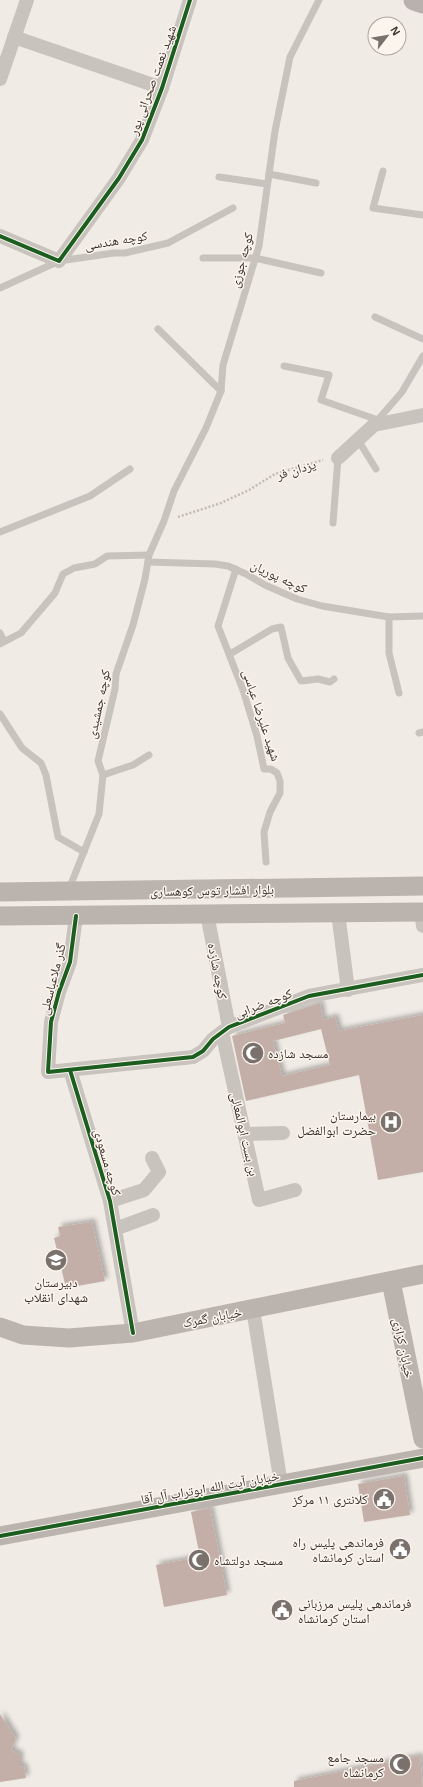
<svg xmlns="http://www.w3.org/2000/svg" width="423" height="1787" font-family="Arial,'Noto Naskh Arabic',sans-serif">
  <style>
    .building { fill: #c3afa7; fill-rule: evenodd; filter: url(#shadow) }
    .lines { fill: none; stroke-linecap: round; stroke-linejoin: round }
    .path { stroke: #c2bbb6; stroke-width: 2.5; stroke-dasharray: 2 2; stroke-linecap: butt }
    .lane { stroke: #c9c3be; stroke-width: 7 }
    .street { stroke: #c9c3be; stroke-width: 14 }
    .secondary { stroke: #bab3ae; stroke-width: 19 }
    .primary { stroke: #b8b1ad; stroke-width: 21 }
    .cycleway-casing { stroke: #fbf5ee; stroke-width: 6 }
    .cycleway { stroke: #1b5e20; stroke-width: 4 }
    .labels { text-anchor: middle; stroke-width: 3; stroke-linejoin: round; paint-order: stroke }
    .street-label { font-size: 13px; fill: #3b302b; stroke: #fbf5ee }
    .poi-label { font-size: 13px; fill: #3b302b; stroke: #fbf5ee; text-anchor: end }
  </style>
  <defs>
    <filter id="shadow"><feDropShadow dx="3.5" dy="-3.5" stdDeviation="2" flood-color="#0004"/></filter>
  </defs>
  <rect width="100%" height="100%" fill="#f0ebe5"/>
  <g class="building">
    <path d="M 320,1003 L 323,1020 L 335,1017 L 339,1031 L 423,1015 L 423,1172 L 378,1180 L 359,1075 L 246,1101 L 232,1036 L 285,1023 L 283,1015 ZM 321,1029 L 330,1065 L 282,1076 L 273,1041 Z"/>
    <path d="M 92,1222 L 105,1281 L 66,1288 L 54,1238 L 60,1236 L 58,1227 Z"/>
    <path d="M 404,1476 L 410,1515 L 364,1522 L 358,1484 Z"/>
    <path d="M 210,1508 L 227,1595 L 164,1607 L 156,1565 L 200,1557 L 191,1512 Z"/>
    <path d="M 0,1714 L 16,1739 L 11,1750 L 20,1755 L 20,1767 L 24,1766 L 26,1778 L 0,1782 Z"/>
    <path d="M 420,1756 L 423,1787 L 294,1787 L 294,1781 Z"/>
  </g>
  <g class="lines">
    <path class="path" d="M 178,517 L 221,503 L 249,490 L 275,474 L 323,460"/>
    <g class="lane">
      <path d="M 383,171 L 373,208 L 423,215"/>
      <path d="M 269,174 L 316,183"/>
      <path d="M 219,177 L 267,184"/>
      <path d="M 203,258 L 255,258 L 321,273"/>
      <path d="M 0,288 L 59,261 L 114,253 L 125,253 L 168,243 L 233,208"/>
      <path d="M 375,317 L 423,339"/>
      <path d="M 158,329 L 221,391"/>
      <path d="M 284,366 L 329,375 L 321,400 L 378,420"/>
      <path d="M 376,422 L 402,392 L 423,356"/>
      <path d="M 358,440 L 376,469"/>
      <path d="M 333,523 L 338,458"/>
      <path d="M 0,532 L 90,496 L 130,469"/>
      <path d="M 148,562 L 215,564 L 228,566 L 246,574 L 265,585 L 297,599 L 322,606 L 389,617 L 423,616"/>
      <path d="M 236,569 L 218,626 L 243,690 L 257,736 L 264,769 L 271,769 L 277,773 L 280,781 L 280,793 L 270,812 L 264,832 L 266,862"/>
      <path d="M 389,617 L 389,653 L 399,693"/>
      <path d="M 0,633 L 4,641"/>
      <path d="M 0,644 L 21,633 L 55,593 L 63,574 L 74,568 L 95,564 L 107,556 L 149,555"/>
      <path d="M 230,654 L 272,629 L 281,627 L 288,658 L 301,681 L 318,679 L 330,682 L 334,679"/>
      <path d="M 0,714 L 22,748 L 41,763 L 46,775 L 58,837 L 84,852"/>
      <path d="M 419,733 L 423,732"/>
      <path d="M 103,775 L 133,765 L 149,755"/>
      <path d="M 69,889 L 99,814 L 103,775 L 98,761 L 115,689 L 116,674 L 133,625 L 145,579 L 149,555 L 164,521 L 174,491 L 206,428 L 221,391 L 223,365 L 259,246 L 275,131 L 290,57 L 319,0"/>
    </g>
    <g class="street">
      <path d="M 14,37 L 162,88"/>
      <path d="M 0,79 L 27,0"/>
      <path d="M 0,236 L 59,261 L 119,178 L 142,140 L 162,88 L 190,0"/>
      <path d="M 338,458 L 374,425 L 423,415"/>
      <path d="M 421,912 L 423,926"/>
      <path d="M 338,913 L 348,990"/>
      <path d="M 207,914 L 229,1027"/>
      <path d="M 76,916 L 70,962 L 59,992 L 51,1022 L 48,1072 L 193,1057 L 203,1051 L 213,1039 L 229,1027 L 309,996 L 423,975"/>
      <path d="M 222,1032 L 259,1200 L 295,1190"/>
      <path d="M 70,1070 L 110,1201 L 133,1333"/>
      <path d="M 245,1134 L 283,1133"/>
      <path d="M 110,1201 L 144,1190 L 159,1172 L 152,1158"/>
      <path d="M 115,1229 L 153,1215"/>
      <path d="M 253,1309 L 281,1484"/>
    </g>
    <g class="secondary">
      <path d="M 0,892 L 423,886"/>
      <path d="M 0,916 L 423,912"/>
      <path d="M 391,1281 L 423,1439"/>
      <path d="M 0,1327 L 23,1335 L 69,1338 L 133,1333 L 423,1274"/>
      <path d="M 0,1536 L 423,1458"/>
    </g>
    <path class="primary" d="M 414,0 L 423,3"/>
    <g class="cycleway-casing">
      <g id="cycleway">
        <path d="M 0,236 L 59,261 L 119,178 L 142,140 L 162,88 L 190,0"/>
        <path d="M 76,916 L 70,962 L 59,992 L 51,1022 L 48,1072 L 193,1057 L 203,1051 L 213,1039 L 229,1027 L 309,996 L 423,975"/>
        <path d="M 70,1070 L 110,1201 L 133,1333"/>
        <path d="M 0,1536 L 423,1458"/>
      </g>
    </g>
    <use href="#cycleway" class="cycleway"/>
  </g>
  <defs>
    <g id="mosque-disc" transform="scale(1.15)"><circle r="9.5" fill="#7a716c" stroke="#fbf5ee"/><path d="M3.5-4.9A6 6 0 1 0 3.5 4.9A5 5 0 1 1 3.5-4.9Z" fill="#fff"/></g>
    <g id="hospital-disc" transform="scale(1.15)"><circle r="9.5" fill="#7a716c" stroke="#fbf5ee"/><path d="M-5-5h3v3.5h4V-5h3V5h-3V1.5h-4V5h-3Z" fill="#fff"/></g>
    <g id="school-disc" transform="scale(1.15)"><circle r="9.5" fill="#7a716c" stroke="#fbf5ee"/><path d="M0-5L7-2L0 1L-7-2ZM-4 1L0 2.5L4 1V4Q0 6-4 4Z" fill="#fff"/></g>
    <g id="civic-disc" transform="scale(1.15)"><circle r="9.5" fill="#7a716c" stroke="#fbf5ee"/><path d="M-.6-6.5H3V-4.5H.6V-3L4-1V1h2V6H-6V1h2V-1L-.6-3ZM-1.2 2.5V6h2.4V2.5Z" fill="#fff"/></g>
  </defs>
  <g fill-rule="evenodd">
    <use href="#mosque-disc" x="253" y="1053"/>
    <use href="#hospital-disc" x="391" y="1122"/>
    <use href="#school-disc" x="56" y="1260"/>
    <use href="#civic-disc" x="384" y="1499"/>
    <use href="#civic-disc" x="400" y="1549"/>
    <use href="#mosque-disc" x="199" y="1560"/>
    <use href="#civic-disc" x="282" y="1610"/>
    <use href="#mosque-disc" x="400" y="1764"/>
  </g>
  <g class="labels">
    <g class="street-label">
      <text transform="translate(152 80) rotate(-70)" y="5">شهید نعمت صحرائی پور</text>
      <text transform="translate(116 240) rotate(-9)" y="5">کوچه هندسی</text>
      <text transform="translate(241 260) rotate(-75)" y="5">کوچه جوزی</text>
      <text transform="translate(296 469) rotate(-17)" y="5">یزدان فر</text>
      <text transform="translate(279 576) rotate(25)" y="5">کوچه پوریان</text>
      <text transform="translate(98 704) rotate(-78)" y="5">کوچه جمشیدی</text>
      <text transform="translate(262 715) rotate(72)" y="5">شهید علیرضا عباسی</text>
      <text transform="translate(212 890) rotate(-1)" y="5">بلوار افشار توس کوهساری</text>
      <text transform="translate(218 971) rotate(79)" y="5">کوچه شازده</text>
      <text transform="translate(52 979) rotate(-76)" y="5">گذر ملاعباسعلی</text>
      <text transform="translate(263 1003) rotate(-21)" y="5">کوچه ضرابی</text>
      <text transform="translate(245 1134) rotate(77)" y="5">بن بست ابوالمعالی</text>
      <text transform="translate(108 1162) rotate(74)" y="5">کوچه مسعودی</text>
      <text transform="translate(212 1317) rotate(-11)" y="5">خیابان گمرک</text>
      <text transform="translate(404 1348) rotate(78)" y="5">خیابان کزازی</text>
      <text transform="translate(210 1487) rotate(-10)" y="5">خیابان آیت الله ابوتراب آل آقا</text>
    </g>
    <g class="poi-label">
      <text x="268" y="1058" text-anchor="start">مسجد شازده</text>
      <text x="376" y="1120">بیمارستان<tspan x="376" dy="15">حضرت ابوالفضل</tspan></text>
      <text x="56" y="1287" text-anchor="middle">دبیرستان<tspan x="56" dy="15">شهدای انقلاب</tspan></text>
      <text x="368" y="1504">کلانتری ۱۱ مرکز</text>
      <text x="384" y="1547">فرماندهی پلیس راه<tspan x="384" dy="15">استان کرمانشاه</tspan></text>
      <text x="214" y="1565" text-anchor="start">مسجد دولتشاه</text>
      <text x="298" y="1608" text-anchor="start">فرماندهی پلیس مرزبانی<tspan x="298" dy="15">استان کرمانشاه</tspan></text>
      <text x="384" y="1762">مسجد جامع<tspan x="384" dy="15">کرمانشاه</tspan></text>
    </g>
  </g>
  <g transform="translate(387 36) rotate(59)"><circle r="19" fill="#fbf5ee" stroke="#aea6a0"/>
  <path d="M0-3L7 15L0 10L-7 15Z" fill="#7a716c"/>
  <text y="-6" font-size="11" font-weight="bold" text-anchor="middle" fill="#3b302b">N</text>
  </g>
</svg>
